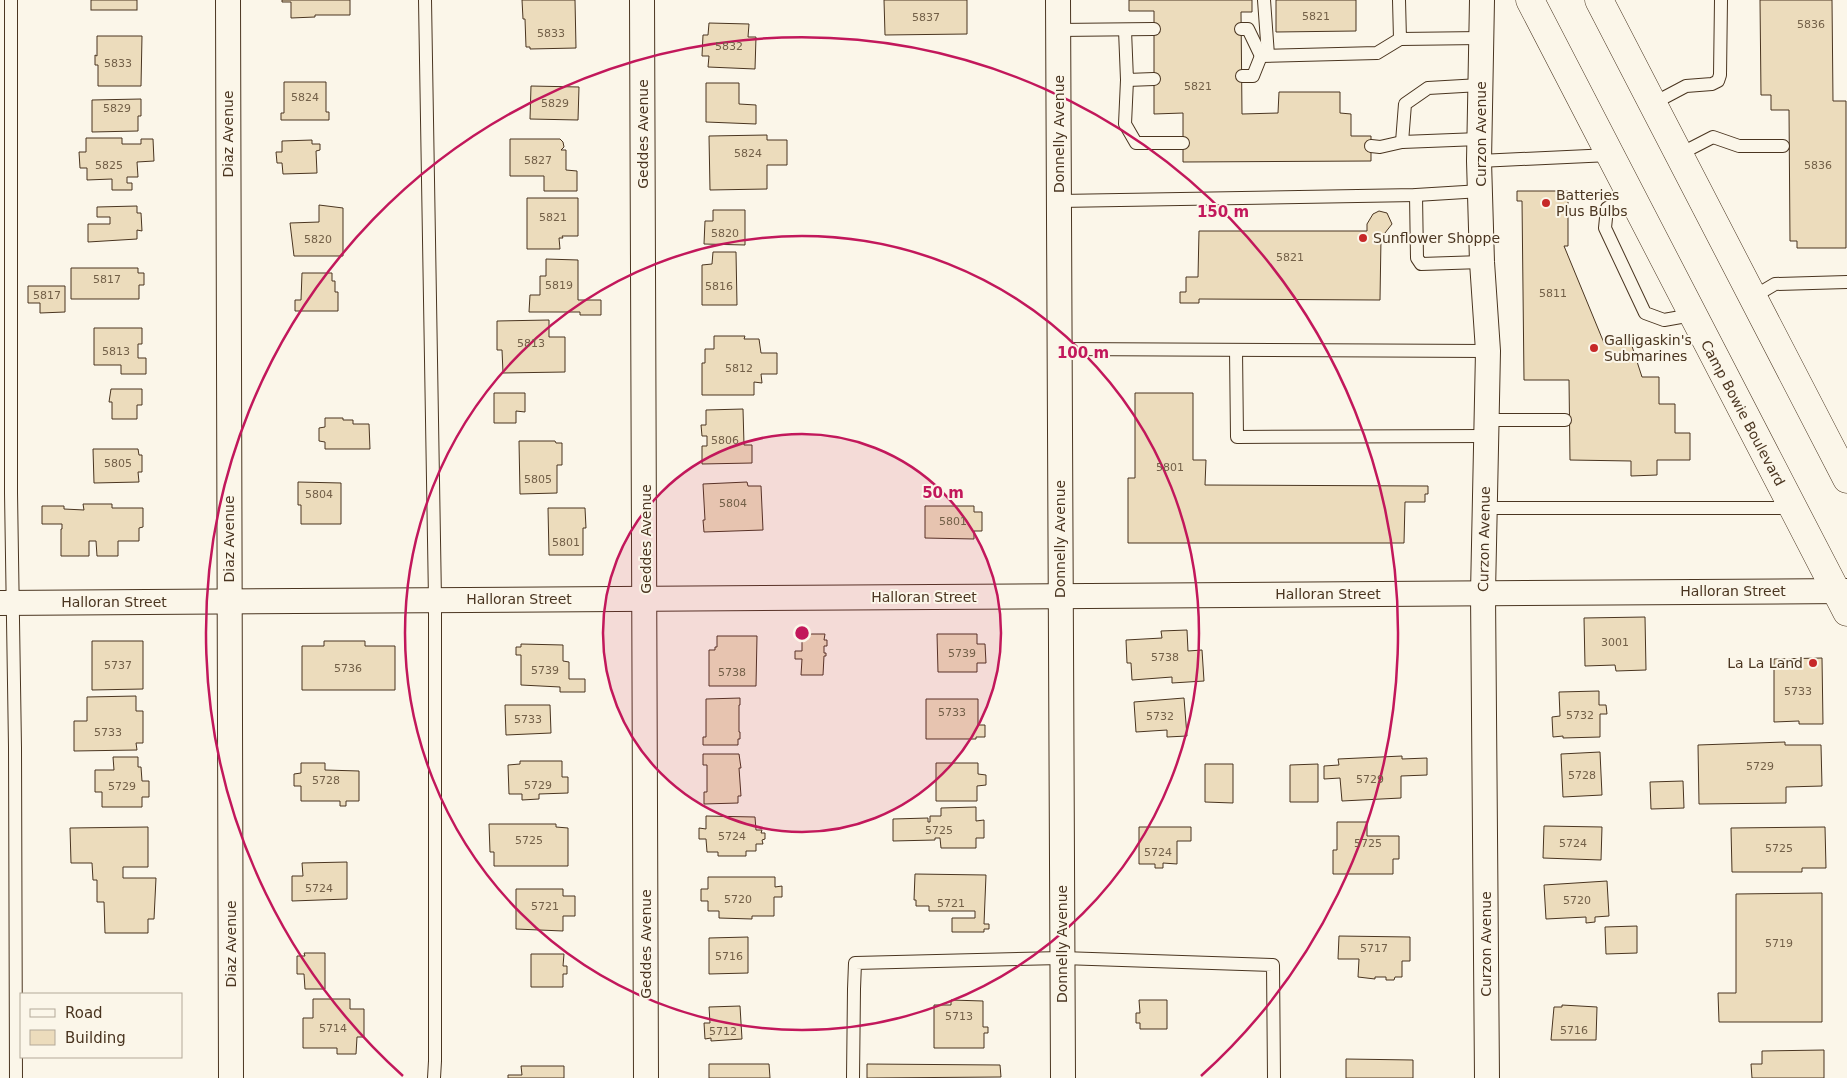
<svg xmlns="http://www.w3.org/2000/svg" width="1847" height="1078" font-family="'DejaVu Sans',sans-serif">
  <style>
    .building { fill: #ecdcbc; stroke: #4a3520 }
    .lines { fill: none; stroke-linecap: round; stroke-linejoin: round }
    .lane-casing { stroke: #4a3520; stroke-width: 14 }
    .street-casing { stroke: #4a3520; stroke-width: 26 }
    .primary-casing { stroke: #4a3520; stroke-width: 29 }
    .lane { stroke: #fbf6e9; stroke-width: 12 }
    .street { stroke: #fbf6e9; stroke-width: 24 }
    .primary { stroke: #fbf6e9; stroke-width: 28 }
    .ring { fill: none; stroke: #c2185b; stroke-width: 2.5 }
    .poi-dot { fill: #c62828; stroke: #fbf6e9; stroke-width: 2 }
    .labels { text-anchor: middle; stroke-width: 4; stroke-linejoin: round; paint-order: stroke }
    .number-label { font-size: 11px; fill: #725f47 }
    .street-label { font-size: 14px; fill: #4a3520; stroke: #fbf6e9 }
    .poi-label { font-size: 14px; fill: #4a3520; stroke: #fbf6e9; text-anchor: start }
    .centre { fill: #c2185b; stroke: #fbf6e9; stroke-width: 2.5 }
    .ring-label { font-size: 15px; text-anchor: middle; font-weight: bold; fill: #c2185b; stroke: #fbf6e9; stroke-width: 4; stroke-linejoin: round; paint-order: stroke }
  </style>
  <rect width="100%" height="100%" fill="#fbf6e9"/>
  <g class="building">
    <rect x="91" y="0" width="46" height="10"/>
    <path d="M 282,0 L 350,0 L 350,15 L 315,15 L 315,17 L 291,18 L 291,2 L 282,2 Z"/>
    <path d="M 522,0 L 575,0 L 576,48 L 530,49 L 530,47 L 526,47 L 525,19 L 523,19 Z"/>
    <path d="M 884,0 L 967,0 L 967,34 L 885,35 Z"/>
    <path d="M 1129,0 L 1252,0 L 1252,12 L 1241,12 L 1242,114 L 1278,113 L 1279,92 L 1340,92 L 1340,113 L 1351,114 L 1351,136 L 1371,136 L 1371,161 L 1183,162 L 1183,113 L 1154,114 L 1154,11 L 1129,11 Z"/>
    <path d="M 1276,0 L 1356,0 L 1356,31 L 1276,32 Z"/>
    <path d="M 1760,0 L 1832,0 L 1833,101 L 1846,101 L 1846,248 L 1797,248 L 1797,241 L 1790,241 L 1789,110 L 1771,110 L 1771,95 L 1761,95 Z"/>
    <path d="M 709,23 L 749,24 L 748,37 L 756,37 L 755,69 L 708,67 L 709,56 L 702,56 L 703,35 L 708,35 Z"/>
    <path d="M 97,36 L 142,36 L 141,86 L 98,86 L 98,65 L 95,65 L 95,55 L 97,56 Z"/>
    <path d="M 284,82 L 326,82 L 326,112 L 329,112 L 329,120 L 281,120 L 281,113 L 284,113 Z"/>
    <path d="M 706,83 L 739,83 L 739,104 L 756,105 L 756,124 L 706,122 Z"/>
    <path d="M 531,86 L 579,87 L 578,120 L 530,119 Z"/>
    <path d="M 141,99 L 141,116 L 138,116 L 138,131 L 92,132 L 92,100 Z"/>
    <path d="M 767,135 L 767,140 L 787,140 L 787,165 L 767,165 L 767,189 L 710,190 L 709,136 Z"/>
    <path d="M 86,138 L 122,138 L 122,144 L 141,144 L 141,139 L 153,139 L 154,161 L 137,162 L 138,177 L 127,177 L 127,183 L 132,183 L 132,190 L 112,190 L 112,179 L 87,180 L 87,168 L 80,168 L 79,152 L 86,152 Z"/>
    <path d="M 510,139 L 560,139 L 563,142 L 564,147 L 561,150 L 566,150 L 566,170 L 577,171 L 577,191 L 544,191 L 544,176 L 510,176 Z"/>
    <path d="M 312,140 L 312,144 L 320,144 L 320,150 L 316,151 L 317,173 L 283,174 L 282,163 L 277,163 L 276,152 L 282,152 L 282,141 Z"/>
    <path d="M 1517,191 L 1568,191 L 1568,246 L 1564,246 L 1604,343 L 1630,340 L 1642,377 L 1659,377 L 1659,404 L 1675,404 L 1675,433 L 1690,433 L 1690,460 L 1657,460 L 1657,475 L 1631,476 L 1631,461 L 1570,460 L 1569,380 L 1524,380 L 1522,201 L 1517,201 Z"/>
    <path d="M 527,198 L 578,198 L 578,236 L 562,236 L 563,238 L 559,238 L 560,249 L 527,249 Z"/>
    <path d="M 319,205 L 343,208 L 343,256 L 294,256 L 290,223 L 319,222 Z"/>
    <path d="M 137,206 L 137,213 L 141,213 L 142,231 L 137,230 L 137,239 L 88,242 L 88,224 L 110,224 L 110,217 L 97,217 L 97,207 Z"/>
    <path d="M 713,210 L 745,210 L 745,245 L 704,244 L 705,221 L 713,221 Z"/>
    <path d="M 1379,211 L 1387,213 L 1392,224 L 1381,238 L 1380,300 L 1199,299 L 1199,303 L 1180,303 L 1180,292 L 1186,292 L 1186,277 L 1198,277 L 1199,231 L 1367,231 L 1367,224 L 1373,214 Z"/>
    <path d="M 713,252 L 736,252 L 737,305 L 702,305 L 702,265 L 712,264 Z"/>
    <path d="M 546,259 L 578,260 L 578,300 L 601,300 L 601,315 L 580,315 L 580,312 L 529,312 L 530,295 L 540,295 L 540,276 L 546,276 Z"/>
    <path d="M 71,268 L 138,268 L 138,273 L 144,273 L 144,285 L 139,285 L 139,299 L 71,299 Z"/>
    <path d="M 302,273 L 332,273 L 332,281 L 335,281 L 335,292 L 338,292 L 338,311 L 295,311 L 295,300 L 301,300 Z"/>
    <path d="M 28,286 L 65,286 L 65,312 L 40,313 L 40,303 L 28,303 Z"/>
    <path d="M 549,320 L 549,337 L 565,337 L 565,372 L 503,373 L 502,350 L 497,350 L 497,321 Z"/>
    <path d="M 94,328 L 142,328 L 142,344 L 138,344 L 138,358 L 146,358 L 146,374 L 121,374 L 121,365 L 94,365 Z"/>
    <path d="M 714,336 L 745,336 L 744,339 L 759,339 L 761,353 L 777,353 L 777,374 L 761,374 L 762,383 L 754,382 L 754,395 L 702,395 L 702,363 L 705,363 L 705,349 L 714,349 Z"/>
    <path d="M 111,389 L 142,389 L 142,405 L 137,405 L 137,419 L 112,419 L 112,402 L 109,402 Z"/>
    <path d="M 494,393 L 525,393 L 525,412 L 516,411 L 516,423 L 494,423 Z"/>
    <path d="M 1135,393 L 1193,393 L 1193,460 L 1206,460 L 1205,485 L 1428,486 L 1428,494 L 1425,494 L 1425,502 L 1405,502 L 1404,543 L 1128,543 L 1128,478 L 1135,478 Z"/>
    <path d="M 743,409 L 744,445 L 752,445 L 752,463 L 702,464 L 702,446 L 707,446 L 707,436 L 702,436 L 701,425 L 706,425 L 706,410 Z"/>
    <path d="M 325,418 L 343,418 L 343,420 L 353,420 L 353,424 L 369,424 L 370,449 L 325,449 L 325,442 L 319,441 L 319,428 L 325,427 Z"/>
    <path d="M 519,441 L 555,441 L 556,443 L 562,443 L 562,465 L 557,465 L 557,493 L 520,494 Z"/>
    <path d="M 93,449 L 138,449 L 139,455 L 142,455 L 142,472 L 138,472 L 139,482 L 94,483 Z"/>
    <path d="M 298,482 L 341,483 L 341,524 L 301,524 L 301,505 L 298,505 Z"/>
    <path d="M 747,482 L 748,486 L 761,486 L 763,530 L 704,532 L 703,520 L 705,520 L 703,484 Z"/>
    <path d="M 83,504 L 112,504 L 112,508 L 143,508 L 143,527 L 139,528 L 139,541 L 118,541 L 118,556 L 97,556 L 96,541 L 89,541 L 89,556 L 61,556 L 61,529 L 62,529 L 62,524 L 42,524 L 42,506 L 64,506 L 64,509 L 84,510 Z"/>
    <path d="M 925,506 L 974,506 L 974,512 L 982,512 L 982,531 L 974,531 L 974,539 L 925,538 Z"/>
    <path d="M 548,508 L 585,508 L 586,528 L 583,528 L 583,555 L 549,555 Z"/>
    <path d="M 1645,617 L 1646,670 L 1616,671 L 1615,665 L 1585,666 L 1584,618 Z"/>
    <path d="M 1187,630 L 1188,651 L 1202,650 L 1204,681 L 1172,683 L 1172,677 L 1132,680 L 1131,663 L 1127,663 L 1126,640 L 1162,638 L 1161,631 Z"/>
    <path d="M 802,634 L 825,634 L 824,640 L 827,640 L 827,646 L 824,646 L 824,653 L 826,653 L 826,656 L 824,656 L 823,675 L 801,675 L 802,659 L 795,659 L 795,651 L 802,651 Z"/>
    <path d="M 937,634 L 977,634 L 977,644 L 985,644 L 986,663 L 977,663 L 977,672 L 938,672 Z"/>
    <path d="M 717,636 L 757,636 L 756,686 L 709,686 L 709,650 L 715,650 L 715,647 L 717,647 Z"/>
    <path d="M 92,641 L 143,641 L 143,689 L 92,690 Z"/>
    <path d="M 324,641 L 365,641 L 365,646 L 395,646 L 395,690 L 302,690 L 302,646 L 324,646 Z"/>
    <path d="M 521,644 L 563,645 L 563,661 L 569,662 L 569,679 L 585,679 L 585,692 L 560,692 L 560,687 L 521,685 L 521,655 L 516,655 L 516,647 L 521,647 Z"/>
    <path d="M 1822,658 L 1823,724 L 1799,724 L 1799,721 L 1774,722 L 1774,659 Z"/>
    <path d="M 1599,691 L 1599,705 L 1606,705 L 1607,714 L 1600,714 L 1600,737 L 1563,738 L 1563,736 L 1553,737 L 1552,717 L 1560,716 L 1559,692 Z"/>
    <path d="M 136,696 L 136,711 L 143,711 L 143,743 L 136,743 L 137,750 L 74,751 L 74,721 L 87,721 L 87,697 Z"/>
    <path d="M 740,698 L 740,705 L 739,705 L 739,732 L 740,732 L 740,739 L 738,739 L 738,745 L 703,745 L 703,737 L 706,737 L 706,699 Z"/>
    <path d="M 1184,698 L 1187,736 L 1167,737 L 1167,730 L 1136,732 L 1134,702 Z"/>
    <path d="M 926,699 L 978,699 L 978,725 L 985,725 L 985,737 L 976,737 L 976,739 L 926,739 Z"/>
    <path d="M 505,705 L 550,705 L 551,733 L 506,735 Z"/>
    <path d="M 1785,742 L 1785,745 L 1821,745 L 1822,786 L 1786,787 L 1786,803 L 1699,804 L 1698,745 Z"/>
    <path d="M 1600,752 L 1602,795 L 1563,797 L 1561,754 Z"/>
    <path d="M 703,754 L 739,754 L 741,768 L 739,768 L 741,796 L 738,796 L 738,803 L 704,804 L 704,792 L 707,792 L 707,765 L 703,765 Z"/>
    <path d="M 1402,756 L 1402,759 L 1427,758 L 1427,775 L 1401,776 L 1401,798 L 1342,801 L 1340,778 L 1324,779 L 1324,766 L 1339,765 L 1338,759 Z"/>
    <path d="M 113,757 L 138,757 L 138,767 L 141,767 L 142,781 L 149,781 L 149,797 L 142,797 L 142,807 L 102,807 L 102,792 L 95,792 L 95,770 L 114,770 Z"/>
    <path d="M 520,761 L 562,761 L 562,777 L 568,777 L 568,793 L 539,794 L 539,799 L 522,800 L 522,794 L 509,794 L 508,765 L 520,764 Z"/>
    <path d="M 301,763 L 325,763 L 325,770 L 359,771 L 359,801 L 346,801 L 346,806 L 340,806 L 340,801 L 301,801 L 301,786 L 294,786 L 294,774 L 301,773 Z"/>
    <path d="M 936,763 L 978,763 L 978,774 L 986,775 L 986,785 L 977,786 L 977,801 L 936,801 Z"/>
    <path d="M 1205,764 L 1233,764 L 1233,803 L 1205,802 Z"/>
    <path d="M 1318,764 L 1318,802 L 1290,802 L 1290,765 Z"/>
    <path d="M 1683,781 L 1684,808 L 1651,809 L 1650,782 Z"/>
    <path d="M 976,807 L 976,821 L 984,820 L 984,838 L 976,838 L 976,848 L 941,848 L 940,838 L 935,838 L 935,840 L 893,841 L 893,819 L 928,818 L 928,822 L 930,822 L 930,816 L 941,816 L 941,808 Z"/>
    <path d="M 706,816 L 755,817 L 756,830 L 762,830 L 761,833 L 765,833 L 765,839 L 762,840 L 763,844 L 756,844 L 756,851 L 746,851 L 746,856 L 718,856 L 718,852 L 707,852 L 706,839 L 699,839 L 699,828 L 706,829 Z"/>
    <path d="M 1337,822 L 1367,822 L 1367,836 L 1399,836 L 1399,859 L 1393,859 L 1393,874 L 1333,874 L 1333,850 L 1337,850 Z"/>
    <path d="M 489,824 L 556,824 L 556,827 L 568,828 L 568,866 L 494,866 L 494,852 L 490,852 Z"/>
    <path d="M 1544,826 L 1602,827 L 1601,860 L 1543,858 Z"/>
    <path d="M 148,827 L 148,867 L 123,867 L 123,878 L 156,878 L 154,919 L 148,919 L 148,933 L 105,933 L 104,902 L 97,902 L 97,880 L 93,880 L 92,863 L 71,863 L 70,828 Z"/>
    <path d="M 1139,827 L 1191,827 L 1191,841 L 1177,841 L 1177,864 L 1163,863 L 1163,868 L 1155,868 L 1155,864 L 1139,864 Z"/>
    <path d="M 1825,827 L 1826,868 L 1802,868 L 1802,872 L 1732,872 L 1731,828 Z"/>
    <path d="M 347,862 L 347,899 L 292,901 L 292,876 L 303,876 L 302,863 Z"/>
    <path d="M 915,874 L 986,875 L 984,924 L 989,924 L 989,929 L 984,929 L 984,932 L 952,932 L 952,918 L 975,918 L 975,911 L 929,911 L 929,906 L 916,906 L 916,900 L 914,900 Z"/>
    <path d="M 708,877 L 775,877 L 775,887 L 782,886 L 782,897 L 774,897 L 774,916 L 752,916 L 752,919 L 719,918 L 719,911 L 708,911 L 708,901 L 701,901 L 701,889 L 708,889 Z"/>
    <path d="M 1607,881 L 1609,916 L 1595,917 L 1595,922 L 1586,923 L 1586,917 L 1546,919 L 1544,885 Z"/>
    <path d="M 516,889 L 563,889 L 563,896 L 575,896 L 575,916 L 563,916 L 563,931 L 516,929 Z"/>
    <path d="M 1822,893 L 1822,1022 L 1719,1022 L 1718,993 L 1736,993 L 1736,894 Z"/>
    <path d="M 1637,926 L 1637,953 L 1606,954 L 1605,927 Z"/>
    <path d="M 1339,936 L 1410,937 L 1410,961 L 1402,961 L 1402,977 L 1395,977 L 1394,980 L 1386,980 L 1386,977 L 1375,977 L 1375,979 L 1358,977 L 1359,959 L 1338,959 Z"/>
    <path d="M 748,937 L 748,973 L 709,974 L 709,938 Z"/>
    <path d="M 304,953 L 325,953 L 325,989 L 305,989 L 304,974 L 297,974 L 297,956 L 305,956 Z"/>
    <path d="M 531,954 L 564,954 L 563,966 L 567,966 L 567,974 L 563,974 L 563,987 L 531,987 Z"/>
    <path d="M 313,999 L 350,999 L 350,1009 L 364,1009 L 364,1037 L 357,1037 L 356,1054 L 337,1054 L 337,1048 L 303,1048 L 303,1018 L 313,1018 Z"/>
    <path d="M 951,1000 L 983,1001 L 983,1027 L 988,1027 L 988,1033 L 984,1033 L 984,1048 L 934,1048 L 934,1005 L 951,1005 Z"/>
    <path d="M 1139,1000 L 1167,1000 L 1167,1029 L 1140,1029 L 1140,1023 L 1136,1023 L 1136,1013 L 1140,1013 Z"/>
    <path d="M 1562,1005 L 1597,1007 L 1596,1040 L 1551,1040 L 1554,1007 L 1562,1007 Z"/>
    <path d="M 740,1006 L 742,1039 L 711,1041 L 711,1038 L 705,1039 L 704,1023 L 710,1023 L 709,1007 Z"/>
    <path d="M 1824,1050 L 1824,1078 L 1752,1078 L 1751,1064 L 1762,1064 L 1762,1051 Z"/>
    <path d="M 1346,1059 L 1413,1060 L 1413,1078 L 1346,1078 Z"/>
    <path d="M 709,1064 L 769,1064 L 770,1078 L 709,1078 Z"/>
    <path d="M 867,1064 L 1000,1065 L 1001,1077 L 867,1078 Z"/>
    <path d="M 521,1066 L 564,1066 L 564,1078 L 508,1078 L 508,1075 L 522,1075 Z"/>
  </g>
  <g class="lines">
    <g class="lane-casing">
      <g id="lane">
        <path d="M 11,0 L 11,493 L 15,747 L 16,1078"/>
        <path d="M 425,0 L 435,600 L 435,1061 L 434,1078"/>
        <path d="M 1264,0 L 1268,55"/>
        <path d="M 1399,0 L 1400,39 L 1481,38"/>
        <path d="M 1241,29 L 1248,29 L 1261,56 L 1377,53 L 1400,39"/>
        <path d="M 1058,30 L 1154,29"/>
        <path d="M 1125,30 L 1127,80 L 1154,79"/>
        <path d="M 1242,76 L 1253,76 L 1261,56"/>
        <path d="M 1127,80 L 1125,124 L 1136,143 L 1183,143"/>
        <path d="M 1652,104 L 1686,86 L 1712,84 L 1718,81 L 1720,75 L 1721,0"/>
        <path d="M 1402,142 L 1405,104 L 1428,88 L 1480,85"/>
        <path d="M 1371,146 L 1380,147 L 1402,142 L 1479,139"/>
        <path d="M 1678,155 L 1713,137 L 1739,146 L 1783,146"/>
        <path d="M 1479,161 L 1610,155"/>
        <path d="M 1416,195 L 1417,258 L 1421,264 L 1482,262"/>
        <path d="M 1631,196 L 1607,208 L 1605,228 L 1645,313 L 1664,320 L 1692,315"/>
        <path d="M 1059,201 L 1416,195 L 1481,191"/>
        <path d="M 1753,297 L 1775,284 L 1847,282"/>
        <path d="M 1060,349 L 1488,351"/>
        <path d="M 1236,350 L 1237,437 L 1487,436"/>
        <path d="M 1487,420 L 1565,420"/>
        <path d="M 1485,508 L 1793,508"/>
        <path d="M 853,1078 L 854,989 L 855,963 L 1062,958 L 1273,965 L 1274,1078"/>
      </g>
    </g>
    <g class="street-casing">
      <g id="street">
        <path d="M 228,0 L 231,1078"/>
        <path d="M 642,0 L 646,1078"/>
        <path d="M 1058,0 L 1063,1078"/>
        <path d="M 1482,0 L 1479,161 L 1482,262 L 1488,351 L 1483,593 L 1487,1078"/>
        <path d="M 0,603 L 1847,591"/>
      </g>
    </g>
    <g class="primary-casing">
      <g id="primary">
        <path d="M 1530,0 L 1847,612"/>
        <path d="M 1599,0 L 1847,479"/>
      </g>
    </g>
    <use href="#lane" class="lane"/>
    <use href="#street" class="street"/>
    <use href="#primary" class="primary"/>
  </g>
  <circle cx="802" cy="633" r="199" fill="#c2185b" fill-opacity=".12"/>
  <g class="ring">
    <circle cx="802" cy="633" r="199"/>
    <circle cx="802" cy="633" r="397"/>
    <path d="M403 1076A596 596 0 1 1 1201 1076"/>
  </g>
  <g class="poi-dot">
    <circle cx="1546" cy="203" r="5"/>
    <circle cx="1363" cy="238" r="5"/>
    <circle cx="1594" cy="348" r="5"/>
    <circle cx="1813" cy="663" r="5"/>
  </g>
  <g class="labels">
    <g class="number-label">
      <text x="1316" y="20">5821</text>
      <text x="926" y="21">5837</text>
      <text x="1811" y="28">5836</text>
      <text x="551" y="37">5833</text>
      <text x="729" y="50">5832</text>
      <text x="118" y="67">5833</text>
      <text x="1198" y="90">5821</text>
      <text x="305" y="101">5824</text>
      <text x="555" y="107">5829</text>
      <text x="117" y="112">5829</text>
      <text x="748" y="157">5824</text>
      <text x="538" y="164">5827</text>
      <text x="109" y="169">5825</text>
      <text x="1818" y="169">5836</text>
      <text x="553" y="221">5821</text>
      <text x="725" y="237">5820</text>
      <text x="318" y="243">5820</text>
      <text x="1290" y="261">5821</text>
      <text x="107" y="283">5817</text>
      <text x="559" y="289">5819</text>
      <text x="719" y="290">5816</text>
      <text x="1553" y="297">5811</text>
      <text x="47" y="299">5817</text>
      <text x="531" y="347">5813</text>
      <text x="116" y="355">5813</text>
      <text x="739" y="372">5812</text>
      <text x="725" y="444">5806</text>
      <text x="118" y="467">5805</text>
      <text x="1170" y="471">5801</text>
      <text x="538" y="483">5805</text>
      <text x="319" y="498">5804</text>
      <text x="733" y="507">5804</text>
      <text x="953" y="525">5801</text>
      <text x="566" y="546">5801</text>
      <text x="1615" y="646">3001</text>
      <text x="962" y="657">5739</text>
      <text x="1165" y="661">5738</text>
      <text x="118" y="669">5737</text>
      <text x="348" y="672">5736</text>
      <text x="545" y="674">5739</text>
      <text x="732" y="676">5738</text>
      <text x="1798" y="695">5733</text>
      <text x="952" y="716">5733</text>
      <text x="1580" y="719">5732</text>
      <text x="1160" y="720">5732</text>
      <text x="528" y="723">5733</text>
      <text x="108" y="736">5733</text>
      <text x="1760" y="770">5729</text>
      <text x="1582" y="779">5728</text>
      <text x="1370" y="783">5729</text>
      <text x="326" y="784">5728</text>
      <text x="538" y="789">5729</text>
      <text x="122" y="790">5729</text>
      <text x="939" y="834">5725</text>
      <text x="732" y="840">5724</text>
      <text x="529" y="844">5725</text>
      <text x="1368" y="847">5725</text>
      <text x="1573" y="847">5724</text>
      <text x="1779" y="852">5725</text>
      <text x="1158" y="856">5724</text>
      <text x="319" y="892">5724</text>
      <text x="738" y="903">5720</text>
      <text x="1577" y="904">5720</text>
      <text x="951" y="907">5721</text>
      <text x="545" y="910">5721</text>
      <text x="1779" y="947">5719</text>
      <text x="1374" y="952">5717</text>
      <text x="729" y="960">5716</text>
      <text x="959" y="1020">5713</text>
      <text x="333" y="1032">5714</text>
      <text x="1574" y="1034">5716</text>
      <text x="723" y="1035">5712</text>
    </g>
    <g class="street-label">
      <text transform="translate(228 134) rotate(-90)" y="5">Diaz Avenue</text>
      <text transform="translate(643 134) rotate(-90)" y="5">Geddes Avenue</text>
      <text transform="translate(1059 134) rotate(-90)" y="5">Donnelly Avenue</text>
      <text transform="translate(1481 134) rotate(-90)" y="5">Curzon Avenue</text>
      <text transform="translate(1743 413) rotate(62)" y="5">Camp Bowie Boulevard</text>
      <text transform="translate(229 539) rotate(-90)" y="5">Diaz Avenue</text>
      <text transform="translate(646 539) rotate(-90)" y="5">Geddes Avenue</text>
      <text transform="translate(1060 539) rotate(-90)" y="5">Donnelly Avenue</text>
      <text transform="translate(1484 539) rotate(-89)" y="5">Curzon Avenue</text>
      <text x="1733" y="596">Halloran Street</text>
      <text x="1328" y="599">Halloran Street</text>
      <text x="924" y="602">Halloran Street</text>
      <text x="519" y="604">Halloran Street</text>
      <text x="114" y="607">Halloran Street</text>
      <text transform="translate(231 944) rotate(-90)" y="5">Diaz Avenue</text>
      <text transform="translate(646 944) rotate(-90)" y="5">Geddes Avenue</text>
      <text transform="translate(1062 944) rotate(-90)" y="5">Donnelly Avenue</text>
      <text transform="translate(1486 944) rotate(-90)" y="5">Curzon Avenue</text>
    </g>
    <g class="poi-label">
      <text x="1556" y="200">Batteries<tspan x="1556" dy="16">Plus Bulbs</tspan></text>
      <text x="1373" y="243">Sunflower Shoppe</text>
      <text x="1604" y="345">Galligaskin's<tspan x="1604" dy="16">Submarines</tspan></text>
      <text x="1803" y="668" text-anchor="end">La La Land</text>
    </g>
  </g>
  <circle cx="802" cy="633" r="8" class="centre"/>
  <g class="ring-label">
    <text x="1223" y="217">150 m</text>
    <text x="1083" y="358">100 m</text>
    <text x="943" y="498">50 m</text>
  </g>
  <rect x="20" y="993" width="162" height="65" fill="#fbf6e9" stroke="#b4a999"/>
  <rect x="30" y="1009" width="25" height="8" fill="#fbf6e9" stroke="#b4a999"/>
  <text x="65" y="1018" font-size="15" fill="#4a3520">Road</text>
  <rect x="30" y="1030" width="25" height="15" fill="#ecdcbc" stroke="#b4a999"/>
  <text x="65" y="1043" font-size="15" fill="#4a3520">Building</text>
</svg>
